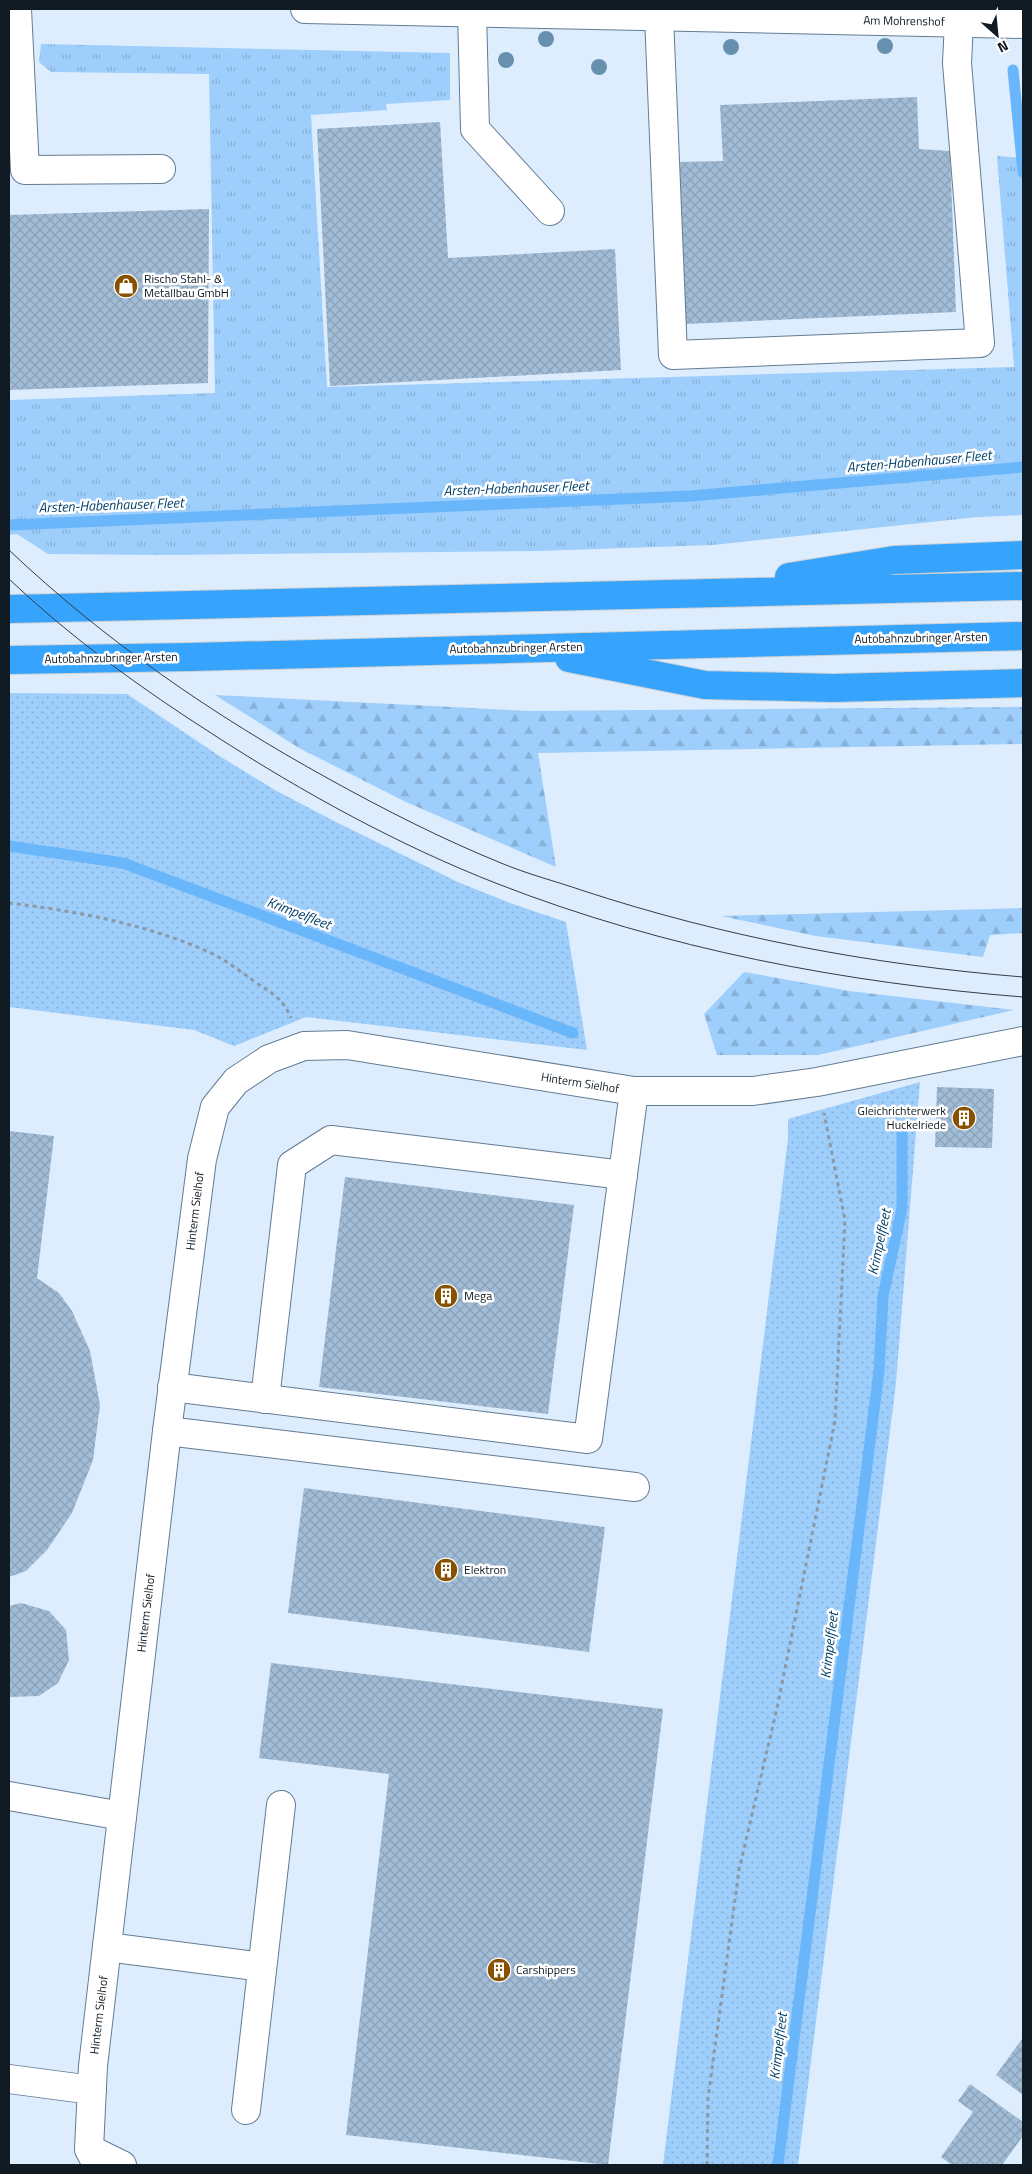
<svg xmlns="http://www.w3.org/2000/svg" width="1032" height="2174" font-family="'Titillium Web',sans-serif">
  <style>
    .grass { fill: url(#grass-tufts) }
    .forest { fill: url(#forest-firs) }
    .park { fill: url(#park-dots) }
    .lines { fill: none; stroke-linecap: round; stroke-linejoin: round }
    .stream { stroke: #69b6fb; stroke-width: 11 }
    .building { fill: url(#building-cross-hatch) }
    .minor-casing { stroke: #637c94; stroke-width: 30 }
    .highway-casing { stroke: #cfd1d3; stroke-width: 30 }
    .path { stroke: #8b99a6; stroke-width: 3; stroke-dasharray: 4 4; stroke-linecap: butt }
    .minor { stroke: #fff; stroke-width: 28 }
    .highway { stroke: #36a4fc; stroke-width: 28 }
    .tram { stroke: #323d48; stroke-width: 1 }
    .tree { fill: #6790ae }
    .labels { text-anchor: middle; stroke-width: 5; stroke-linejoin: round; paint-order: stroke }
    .street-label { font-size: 12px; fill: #101a23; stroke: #fff }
    .poi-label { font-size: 12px; fill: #101a23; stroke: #fff; text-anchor: start }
    .water-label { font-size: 14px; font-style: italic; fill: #013f6a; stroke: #fff }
  </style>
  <defs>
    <pattern id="grass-tufts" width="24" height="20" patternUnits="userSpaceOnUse" patternTransform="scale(1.25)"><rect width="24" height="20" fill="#9ecefb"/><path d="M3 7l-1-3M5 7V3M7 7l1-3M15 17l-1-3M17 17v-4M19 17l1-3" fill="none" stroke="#87b0d7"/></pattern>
    <pattern id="forest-firs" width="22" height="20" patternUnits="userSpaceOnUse" patternTransform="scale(1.25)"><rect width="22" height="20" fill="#9ecefb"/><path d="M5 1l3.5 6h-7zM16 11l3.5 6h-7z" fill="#87b0d7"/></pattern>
    <pattern id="park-dots" width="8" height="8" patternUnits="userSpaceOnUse" patternTransform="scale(1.25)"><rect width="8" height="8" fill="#9ecefb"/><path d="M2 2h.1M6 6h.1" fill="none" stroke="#87b0d7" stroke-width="1.8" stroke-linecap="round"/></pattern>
    <pattern id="building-cross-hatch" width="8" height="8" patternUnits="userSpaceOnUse" patternTransform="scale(1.25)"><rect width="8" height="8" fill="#a1bcd6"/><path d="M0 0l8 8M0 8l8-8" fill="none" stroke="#8aa1b7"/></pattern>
  </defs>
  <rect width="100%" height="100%" fill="#ddedfd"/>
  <path class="grass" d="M 41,44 L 450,53 L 450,100 L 386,104 L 387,110 L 311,115 L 327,387 L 1014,367 L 997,156 L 1023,158 L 1023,515 L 978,517 L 713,545 L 538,551 L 166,555 L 48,554 L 17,534 L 9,535 L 9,400 L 215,393 L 209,74 L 51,72 L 39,62 Z"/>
  <g class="forest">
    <path d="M 215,695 L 530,711 L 1023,707 L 1023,744 L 538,753 L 556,867 L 406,802 L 299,748 Z"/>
    <path d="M 1023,908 L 1023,933 L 990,935 L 983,957 L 816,936 L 721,916 Z"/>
    <path d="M 744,972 L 849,991 L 1014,1010 L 818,1055 L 717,1055 L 704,1014 Z"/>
  </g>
  <g class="park">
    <path d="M 9,693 L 127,694 L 221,757 L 275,790 L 334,821 L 460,883 L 510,903 L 566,922 L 587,1050 L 306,1017 L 234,1046 L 194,1030 L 9,1007 Z"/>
    <path d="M 920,1082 L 896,1383 L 798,2165 L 663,2165 L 788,1139 L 788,1119 Z"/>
  </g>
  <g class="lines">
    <g class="stream">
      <path d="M 1013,70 L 1023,172"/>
      <path d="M 9,525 L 691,496 L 1023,467"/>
      <path d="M 9,846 L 123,863 L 573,1033"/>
      <path d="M 778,2165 L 879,1371 L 883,1296 L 902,1208 L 902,1128"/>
    </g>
  </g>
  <g class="building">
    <path d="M 917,97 L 919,149 L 950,151 L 956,312 L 686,324 L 679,162 L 723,161 L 720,105 Z"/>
    <path d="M 440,122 L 448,258 L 615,249 L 621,370 L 330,386 L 317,129 Z"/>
    <path d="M 209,209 L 208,383 L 9,390 L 9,215 Z"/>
    <path d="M 937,1087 L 994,1089 L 992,1148 L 935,1147 Z"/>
    <path d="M 9,1131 L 54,1136 L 37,1278 L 59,1293 L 72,1311 L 90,1351 L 100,1405 L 93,1460 L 72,1513 L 47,1550 L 26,1571 L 9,1577 Z"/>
    <path d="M 345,1177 L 574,1205 L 548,1414 L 319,1387 Z"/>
    <path d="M 304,1488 L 605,1527 L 589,1652 L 288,1613 Z"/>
    <path d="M 21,1603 L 49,1611 L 66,1630 L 69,1660 L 58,1683 L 39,1696 L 10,1697 L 9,1696 L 9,1606 Z"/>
    <path d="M 271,1663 L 663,1709 L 608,2165 L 346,2135 L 389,1774 L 259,1758 Z"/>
    <path d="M 1022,2039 L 1023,2039 L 1023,2095 L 996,2075 Z"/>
    <path d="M 970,2084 L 1023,2122 L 1023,2136 L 1002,2165 L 952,2165 L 941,2157 L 973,2112 L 958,2101 Z"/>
  </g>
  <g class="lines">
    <g class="minor-casing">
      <g id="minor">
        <path d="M 17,9 L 25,170 L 161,169"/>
        <path d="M 305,9 L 1023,24"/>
        <path d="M 472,12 L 475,129 L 550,211"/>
        <path d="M 659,16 L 673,355 L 980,343 L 957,63 L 959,22"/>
        <path d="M 172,1387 L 588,1439 L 634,1091"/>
        <path d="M 265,1399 L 292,1165 L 331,1140 L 623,1175"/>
        <path d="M 167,1431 L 635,1487"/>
        <path d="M 9,1796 L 122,1816"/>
        <path d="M 107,1947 L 262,1967"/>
        <path d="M 9,2079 L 92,2090"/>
        <path d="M 246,2110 L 281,1805"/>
        <path d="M 89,2149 L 122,2165"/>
        <path d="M 97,2165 L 89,2149 L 93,2066 L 167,1431 L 202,1159 L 215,1107 L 236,1081 L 269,1059 L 304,1046 L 347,1045 L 634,1091 L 753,1091 L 817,1082 L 1023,1041"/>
      </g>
    </g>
    <g class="highway-casing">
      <g id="highway">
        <path d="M 789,577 L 894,560 L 1023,555"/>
        <path d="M 9,609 L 1023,586"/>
        <path d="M 569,658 L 705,685 L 833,688 L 1023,683"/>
        <path d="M 9,660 L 190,657 L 1023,636"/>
      </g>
    </g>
    <g class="path">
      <path d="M 9,903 C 76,911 151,925 213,954 C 227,961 241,972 254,981 C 272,994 282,997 291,1018"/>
      <path d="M 707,2165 L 708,2098 L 739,1870 L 777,1708 L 835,1421 L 845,1220 L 824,1113"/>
    </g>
    <use href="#minor" class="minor"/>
    <use href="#highway" class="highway"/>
    <g class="tram">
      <path d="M 9,550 C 105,641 213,715 329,779 C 385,810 442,839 501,863 C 527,874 555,881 581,890 C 724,937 873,965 1023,977"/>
      <path d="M 9,579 C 71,638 142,689 214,735 C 304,793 398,845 498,884 C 665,949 845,983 1023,997"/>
    </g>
  </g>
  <g class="tree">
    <circle cx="546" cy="39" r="8"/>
    <circle cx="885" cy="46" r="8"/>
    <circle cx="731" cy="47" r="8"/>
    <circle cx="506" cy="60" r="8"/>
    <circle cx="599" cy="67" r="8"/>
  </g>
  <defs>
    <g id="shop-disc" transform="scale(1.25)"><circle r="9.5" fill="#875100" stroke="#fff"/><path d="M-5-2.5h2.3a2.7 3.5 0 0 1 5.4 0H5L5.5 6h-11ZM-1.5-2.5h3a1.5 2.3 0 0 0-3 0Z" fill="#fff"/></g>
    <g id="building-disc" transform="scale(1.25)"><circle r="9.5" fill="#875100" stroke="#fff"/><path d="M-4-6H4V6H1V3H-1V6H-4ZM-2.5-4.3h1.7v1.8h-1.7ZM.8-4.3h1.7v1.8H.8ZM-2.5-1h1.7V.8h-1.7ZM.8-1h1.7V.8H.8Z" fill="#fff"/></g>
  </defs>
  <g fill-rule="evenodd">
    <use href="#shop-disc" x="126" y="286"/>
    <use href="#building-disc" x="964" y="1118"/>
    <use href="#building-disc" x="446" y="1296"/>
    <use href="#building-disc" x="446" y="1570"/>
    <use href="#building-disc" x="499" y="1970"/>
  </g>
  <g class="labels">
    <g class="street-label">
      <text transform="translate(904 21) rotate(1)" y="4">Am Mohrenshof</text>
      <text transform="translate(921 638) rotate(-1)" y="4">Autobahnzubringer Arsten</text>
      <text transform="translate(516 648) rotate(-1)" y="4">Autobahnzubringer Arsten</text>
      <text transform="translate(111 658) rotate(-1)" y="4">Autobahnzubringer Arsten</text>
      <text transform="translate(580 1083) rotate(9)" y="4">Hinterm Sielhof</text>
      <text transform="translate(195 1211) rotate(-83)" y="4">Hinterm Sielhof</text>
      <text transform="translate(146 1613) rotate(-83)" y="4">Hinterm Sielhof</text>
      <text transform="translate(99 2015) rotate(-83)" y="4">Hinterm Sielhof</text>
    </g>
    <g class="poi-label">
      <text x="144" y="283">Rischo Stahl- &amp;<tspan x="144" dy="14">Metallbau GmbH</tspan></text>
      <text x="946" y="1115" text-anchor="end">Gleichrichterwerk<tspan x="946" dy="14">Huckelriede</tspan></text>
      <text x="464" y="1300">Mega</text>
      <text x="464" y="1574">Elektron</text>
      <text x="516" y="1974">Carshippers</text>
    </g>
    <g class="water-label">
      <text transform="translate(919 461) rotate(-5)" y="5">Arsten-Habenhauser Fleet</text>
      <text transform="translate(516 488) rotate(-2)" y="5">Arsten-Habenhauser Fleet</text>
      <text transform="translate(111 505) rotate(-2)" y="5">Arsten-Habenhauser Fleet</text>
      <text transform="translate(299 913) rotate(21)" y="5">Krimpelfleet</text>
      <text transform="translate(879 1242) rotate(-78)" y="5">Krimpelfleet</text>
      <text transform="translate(829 1645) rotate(-83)" y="5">Krimpelfleet</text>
      <text transform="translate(778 2046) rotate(-83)" y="5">Krimpelfleet</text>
    </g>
  </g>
  <rect width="1032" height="2174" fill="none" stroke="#101a23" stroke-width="20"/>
  <g transform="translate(997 35) rotate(153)" stroke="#ffffff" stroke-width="4" paint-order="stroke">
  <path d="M0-4L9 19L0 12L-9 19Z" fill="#101a23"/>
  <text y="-8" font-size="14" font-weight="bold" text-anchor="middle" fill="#101a23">N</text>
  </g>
</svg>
